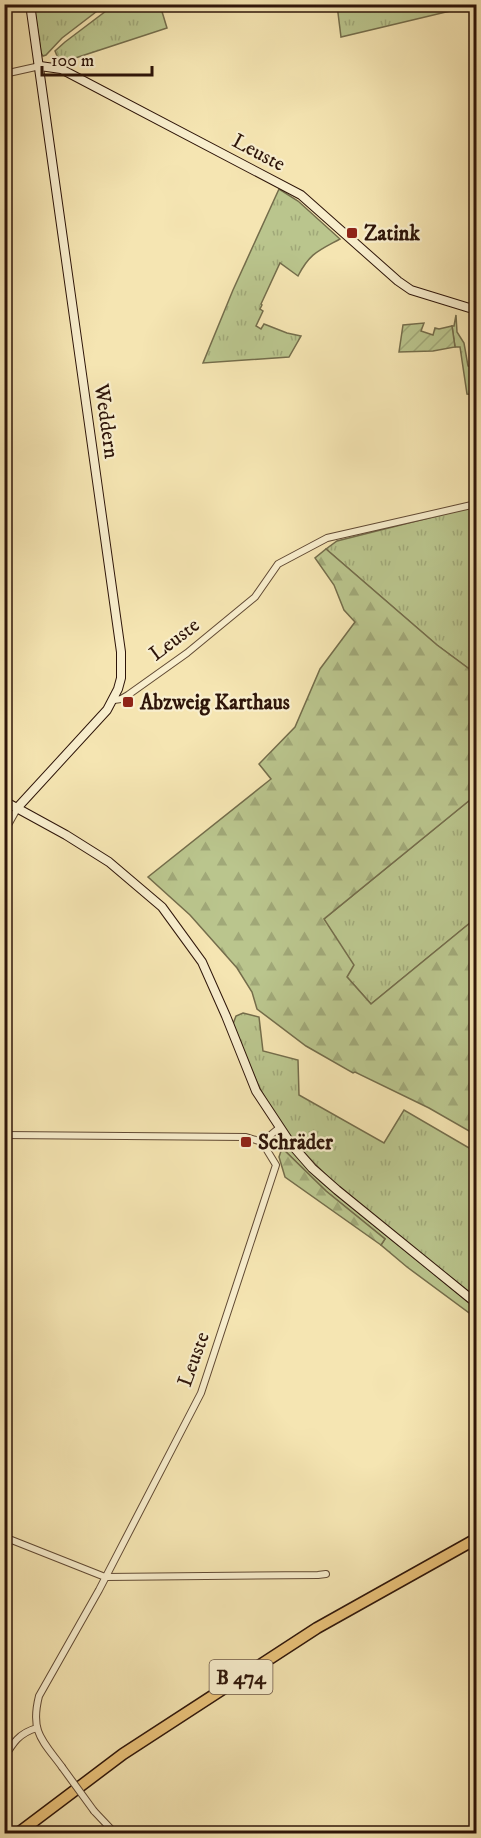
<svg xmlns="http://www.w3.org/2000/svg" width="481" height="1838" font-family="'IM FELL DW Pica',serif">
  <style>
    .grass { fill: url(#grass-tufts); stroke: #746d4b; stroke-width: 1.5 }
    .forest { fill: url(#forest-firs); stroke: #746d4b; stroke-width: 1.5 }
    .garden { fill: url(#garden-furrows); stroke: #746d4b; stroke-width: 1.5 }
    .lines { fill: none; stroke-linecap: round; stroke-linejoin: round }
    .street-casing { stroke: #604933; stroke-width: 8 }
    .secondary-casing { stroke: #2e1509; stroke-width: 10 }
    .highway-casing { stroke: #2e1509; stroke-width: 13 }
    .street { stroke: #f8eecd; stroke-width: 6 }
    .secondary { stroke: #f8eecd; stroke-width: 8 }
    .highway { stroke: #eac279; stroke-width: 10 }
    .street-bridge-casing { stroke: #604933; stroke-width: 8; stroke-linecap: butt }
    .street-bridge { stroke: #f8eecd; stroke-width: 6 }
    .poi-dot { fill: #8f2418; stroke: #f8eecd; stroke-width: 2 }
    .labels { text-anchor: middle; stroke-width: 4.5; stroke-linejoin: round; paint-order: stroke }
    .shield { fill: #f8eecd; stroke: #6b5644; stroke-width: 1.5 }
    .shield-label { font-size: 20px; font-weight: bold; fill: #2e1509 }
    .street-label { font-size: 21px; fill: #2e1509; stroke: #f8eecd }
    .poi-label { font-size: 21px; font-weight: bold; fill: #2e1509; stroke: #f8eecd; text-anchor: start }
  </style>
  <defs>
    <pattern id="grass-tufts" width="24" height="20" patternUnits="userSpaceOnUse" patternTransform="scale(1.5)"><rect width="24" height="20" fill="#bac58d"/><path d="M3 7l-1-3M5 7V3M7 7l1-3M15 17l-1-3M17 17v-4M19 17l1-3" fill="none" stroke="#a0a878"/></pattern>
    <pattern id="forest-firs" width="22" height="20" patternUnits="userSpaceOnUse" patternTransform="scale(1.5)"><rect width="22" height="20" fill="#bac58d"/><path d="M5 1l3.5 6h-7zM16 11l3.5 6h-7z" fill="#a0a878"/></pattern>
    <pattern id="garden-furrows" width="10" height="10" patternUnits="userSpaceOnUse" patternTransform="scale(1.5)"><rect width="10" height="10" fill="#bac58d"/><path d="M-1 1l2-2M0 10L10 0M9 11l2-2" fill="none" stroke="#a0a878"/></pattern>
  </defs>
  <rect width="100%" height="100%" fill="#f5e5b2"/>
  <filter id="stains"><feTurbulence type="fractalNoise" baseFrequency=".00333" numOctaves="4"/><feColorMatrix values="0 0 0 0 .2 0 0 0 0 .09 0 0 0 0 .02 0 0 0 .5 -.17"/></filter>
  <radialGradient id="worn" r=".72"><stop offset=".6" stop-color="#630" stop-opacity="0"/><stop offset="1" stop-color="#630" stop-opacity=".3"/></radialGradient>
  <g class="grass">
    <path d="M 34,5 L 34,4 L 105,5 L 62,38 L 46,55 L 43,56 L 41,53 Z"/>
    <path d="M 114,5 L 160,5 L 167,28 L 60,63 L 55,51 L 65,42 Z"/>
    <path d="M 462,5 L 463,8 L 341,37 L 337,5 Z"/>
    <path d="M 279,189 L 298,201 L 340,239 C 318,251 310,253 298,276 L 280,263 L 261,304 L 262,305 L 260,309 L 263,311 L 256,326 L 261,329 L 264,324 L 287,333 L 301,336 L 289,357 L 203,363 L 233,290 Z"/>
    <path d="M 456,315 L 457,332 L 464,343 L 468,366 L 476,368 L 476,395 L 467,394 L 460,347 L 455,347 L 452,326 L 454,326 Z"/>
    <path d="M 476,506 L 476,674 L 437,645 L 326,549 L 337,541 Z"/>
    <path d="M 476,795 L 476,918 L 371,1004 L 347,977 L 324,919 Z"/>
    <path d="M 243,1013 L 259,1017 L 263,1051 L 298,1060 L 299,1095 L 384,1143 L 404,1110 L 476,1152 L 476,1298 L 340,1188 C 310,1161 283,1132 264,1096 C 251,1073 243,1048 233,1024 L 236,1016 Z"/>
    <path d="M 274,1137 L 283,1140 L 320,1181 L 476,1308 L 476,1318 L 407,1267 L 381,1245 L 385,1239 L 326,1191 L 282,1148 Z"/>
  </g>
  <g class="forest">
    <path d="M 326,549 L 437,645 L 476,674 L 476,795 L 324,919 L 354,965 L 347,977 L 371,1004 L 476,918 L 476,1135 L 429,1108 L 355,1072 L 353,1073 L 306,1046 L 257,1009 L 252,992 L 237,968 L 190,915 L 148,877 L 271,779 L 259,764 L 295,727 L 320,669 L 355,622 L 344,610 L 334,585 L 315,558 Z"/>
    <path d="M 282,1148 L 326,1191 L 385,1239 L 381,1245 L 285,1177 L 279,1157 Z"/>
  </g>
  <path class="garden" d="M 424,323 L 421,331 L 433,335 L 435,328 L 439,329 L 452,326 L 455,347 L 433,351 L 399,352 L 403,325 Z"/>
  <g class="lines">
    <g class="street-casing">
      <g id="street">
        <path d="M 4,74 L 40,66"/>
        <path d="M 114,700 L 121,699 L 128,695 L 187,653 L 255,597 L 278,564 L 327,538 L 476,504"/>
        <path d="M 4,832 L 18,807"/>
        <path d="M 4,1135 L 246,1137 L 262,1142 L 276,1165 L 201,1393 L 99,1590 L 39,1696 C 30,1732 42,1740 62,1767"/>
        <path d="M 262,1142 L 279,1128"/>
        <path d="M 4,1537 L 105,1577 L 318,1575 L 326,1574"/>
        <path d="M 4,1758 C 13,1743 19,1733 37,1728"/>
        <path d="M 94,1811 L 111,1829 L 121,1834"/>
      </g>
    </g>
    <g class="secondary-casing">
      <g id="secondary">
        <path d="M 40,66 L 61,69 L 301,195 L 398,281 L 411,290 L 476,310"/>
        <path d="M 4,801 L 66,835 L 109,862 L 162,907 L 202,962 L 226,1016 L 256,1091 L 291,1144 L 312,1168 L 337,1190 L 476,1303"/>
        <path d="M 18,807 L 107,710 L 118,689 L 121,678 L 121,652 L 30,4"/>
      </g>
    </g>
    <g class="highway-casing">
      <path id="highway" d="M 17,1834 L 123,1754 L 317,1628 L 476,1539"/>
    </g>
    <use href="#street" class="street"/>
    <use href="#secondary" class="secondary"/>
    <use href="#highway" class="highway"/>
    <g class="street-bridge-casing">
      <path id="street-bridge" d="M 62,1767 L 94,1811"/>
    </g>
    <use href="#street-bridge" class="street-bridge"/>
  </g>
  <g class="poi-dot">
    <rect x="346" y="227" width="12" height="12" rx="3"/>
    <rect x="122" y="696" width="12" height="12" rx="3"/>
    <rect x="240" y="1136" width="12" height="12" rx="3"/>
  </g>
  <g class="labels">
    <rect class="shield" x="209.5" y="1660" width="63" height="34" rx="4.5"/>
    <g class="shield-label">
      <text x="241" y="1684">B 474</text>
    </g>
    <g class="street-label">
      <text transform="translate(259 152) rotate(28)" y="7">Leuste</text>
      <text transform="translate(107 421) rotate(82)" y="7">Weddern</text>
      <text transform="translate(174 639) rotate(-37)" y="7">Leuste</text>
      <text transform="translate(193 1359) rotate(-70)" y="7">Leuste</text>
    </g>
    <g class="poi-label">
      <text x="364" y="240">Zatink</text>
      <text x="140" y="709">Abzweig Karthaus</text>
      <text x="258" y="1149">Schräder</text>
    </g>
  </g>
  <rect width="481" height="1838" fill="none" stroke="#f5e5b2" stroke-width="24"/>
  <rect x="6" y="6" width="469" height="1826" fill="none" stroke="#2e1509" stroke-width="3"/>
  <rect x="12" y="12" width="457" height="1814" fill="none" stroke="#2e1509" stroke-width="1.5"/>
  <path d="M42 66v9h110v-9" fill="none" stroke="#2e1509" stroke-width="3"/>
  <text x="51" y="66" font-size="18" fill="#2e1509" stroke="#f8eecd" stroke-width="4.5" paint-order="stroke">100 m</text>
  <rect width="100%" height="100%" filter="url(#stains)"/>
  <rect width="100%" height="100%" fill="url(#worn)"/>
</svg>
